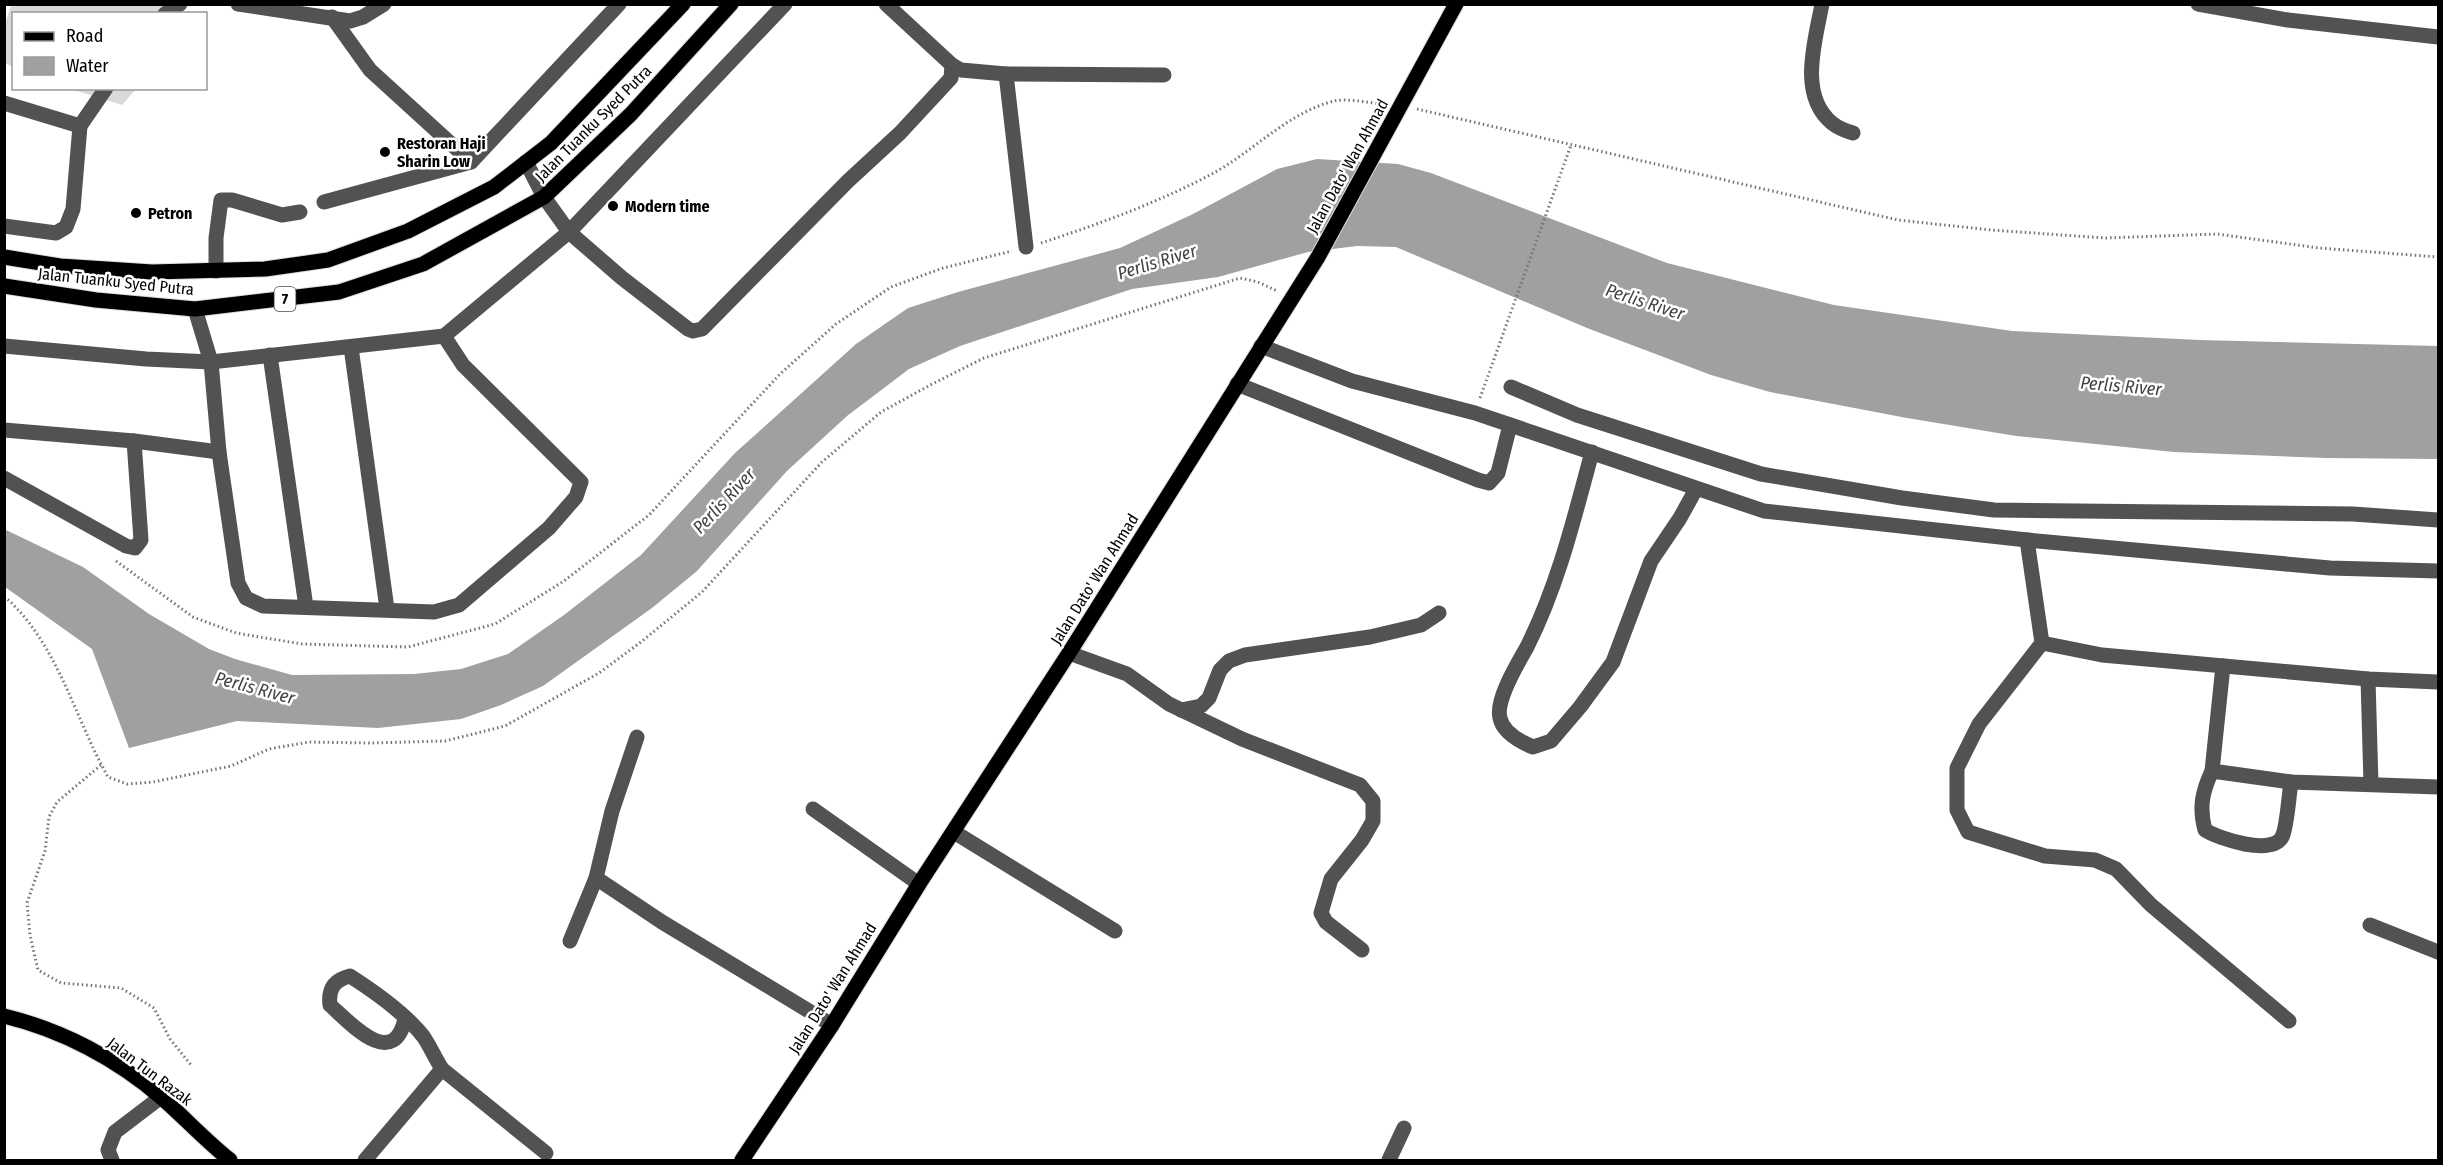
<svg xmlns="http://www.w3.org/2000/svg" width="2443" height="1165" font-family="'Fira Sans Condensed',sans-serif">
  <style>
    .green { fill: #d9d9d9 }
    .water { fill: #a0a0a0 }
    .lines { fill: none; stroke-linecap: round; stroke-linejoin: round }
    .major-casing { stroke: #dbdbdb; stroke-width: 17 }
    .path { stroke: #747474; stroke-width: 3; stroke-dasharray: 1.5 3; stroke-linecap: butt }
    .minor { stroke: #525252; stroke-width: 15 }
    .major { stroke: #000; stroke-width: 15 }
    .poi-dot { fill: #000; stroke: #fff; stroke-width: 2 }
    .labels { text-anchor: middle; stroke-width: 5; stroke-linejoin: round; paint-order: stroke }
    .shield { fill: #fff; stroke: #4c4c4c; stroke-width: 1.5 }
    .shield-label { font-size: 15px; font-weight: bold; fill: #000 }
    .street-label { font-size: 16px; fill: #000; stroke: #fff }
    .poi-label { font-size: 16px; font-weight: bold; fill: #000; stroke: #fff; text-anchor: start }
    .water-label { font-size: 18px; font-style: italic; fill: #414141; stroke: #fff }
  </style>
  <rect width="100%" height="100%" fill="#fff"/>
  <g class="green">
    <path d="M 11,5 L 185,5 L 181,13 L 14,14 L 13,67 L 5,63 L 5,24 Z"/>
    <path d="M 71,89 L 136,89 L 122,105 Z"/>
  </g>
  <path class="water" d="M 1317,159 L 1398,164 L 1431,173 L 1667,263 L 1834,305 L 2012,331 L 2200,340 L 2438,346 L 2438,459 L 2325,458 L 2174,452 L 2016,436 L 1907,418 L 1770,392 L 1711,375 L 1587,328 L 1396,247 L 1357,246 L 1308,252 L 1218,277 L 1132,289 L 960,346 L 909,369 L 847,416 L 787,471 L 697,571 L 652,608 L 543,686 L 501,705 L 461,719 L 378,728 L 237,721 L 129,748 L 92,649 L 5,587 L 4,529 L 83,567 L 149,614 L 209,649 L 235,659 L 292,675 L 414,674 L 461,669 L 508,654 L 564,615 L 641,555 L 735,453 L 856,344 L 908,308 L 958,292 L 1120,248 L 1193,214 L 1277,169 Z"/>
  <g class="lines">
    <g class="major-casing">
      <g id="major">
        <path d="M 4,257 L 60,266 L 152,272 L 265,269 L 328,260 L 408,231 L 494,187 L 551,143 L 683,4"/>
        <path d="M 4,286 L 96,300 L 195,309 L 339,292 L 423,264 L 544,197 L 631,114 L 731,4"/>
        <path d="M 4,1016 C 62,1030 117,1059 162,1098 C 185,1118 206,1141 230,1160"/>
        <path d="M 742,1160 L 832,1025 L 919,884 L 1069,653 L 1318,257 L 1456,4"/>
      </g>
    </g>
    <g class="path">
      <path d="M 1417,109 L 1898,220 L 1991,230 L 2105,238 L 2217,234 L 2319,248 L 2438,257"/>
      <path d="M 1041,243 C 1099,224 1154,204 1208,176 C 1250,155 1286,113 1334,101 C 1348,98 1369,103 1384,104"/>
      <path d="M 1480,398 L 1571,145"/>
      <path d="M 116,561 L 193,617 L 236,633 L 302,644 L 408,647 L 495,624 L 564,581 L 649,515 L 780,374 L 836,324 L 891,287 L 943,268 L 1012,251"/>
      <path d="M 4,597 C 11,601 16,608 21,613 C 62,660 78,724 108,777 L 127,784 L 153,782 L 231,766 L 269,749 L 309,742 L 370,743 L 445,741 L 505,726 L 599,673 L 641,642 L 702,592 L 822,462 L 881,412 L 934,383 L 984,358 L 1240,278 L 1258,282 L 1277,291"/>
      <path d="M 101,765 L 57,802 L 49,817 L 45,851 L 27,903 L 30,935 L 38,970 L 61,983 L 121,988 L 154,1008 L 170,1039 L 191,1065"/>
    </g>
    <g class="minor">
      <path d="M 238,4 L 350,21 L 363,17 L 384,4"/>
      <path d="M 886,4 L 952,65 L 961,70 L 1006,74 L 1164,75"/>
      <path d="M 1822,4 C 1815,42 1798,95 1832,123 C 1838,128 1846,131 1853,133"/>
      <path d="M 2198,4 L 2288,20 L 2438,37"/>
      <path d="M 165,14 L 180,4"/>
      <path d="M 332,17 L 370,70 L 471,162"/>
      <path d="M 1006,74 L 1026,247"/>
      <path d="M 4,103 L 80,126"/>
      <path d="M 526,162 L 544,197 L 569,232 L 622,278 L 688,329 L 693,331 L 702,329 L 848,181 L 900,133 L 951,78 L 952,65"/>
      <path d="M 324,202 L 471,162 L 619,4"/>
      <path d="M 4,226 L 56,233 L 66,227 L 73,209 L 80,126 L 106,88"/>
      <path d="M 216,271 L 216,238 L 221,200 L 232,200 L 282,215 L 300,212"/>
      <path d="M 195,309 L 211,362 L 219,452 L 238,583 L 246,598 L 263,606 L 434,612 L 459,605 L 549,528 L 576,497 L 581,482 L 463,365 L 444,336"/>
      <path d="M 4,346 L 146,359 L 211,362 L 444,336 L 569,232 L 785,4"/>
      <path d="M 1261,346 L 1352,381 L 1475,413 L 1764,511 L 2027,540 L 2330,568 L 2438,571"/>
      <path d="M 351,347 L 387,609"/>
      <path d="M 270,355 L 306,607"/>
      <path d="M 1237,384 L 1478,480 L 1489,483 L 1498,473 L 1510,425"/>
      <path d="M 1511,387 L 1577,415 L 1761,474 L 1902,498 L 1994,510 L 2353,514 L 2438,520"/>
      <path d="M 4,430 L 134,441 L 219,452"/>
      <path d="M 1592,452 C 1574,519 1558,585 1527,647 C 1518,663 1495,700 1500,718 C 1503,733 1521,742 1533,747 L 1551,741 L 1580,707 L 1613,662 L 1651,561 L 1680,518 L 1696,489"/>
      <path d="M 4,478 L 126,546 L 135,548 L 141,540 L 134,441"/>
      <path d="M 2027,540 L 2042,643 L 1979,724 L 1957,768 L 1957,810 L 1968,832 L 2045,856 L 2095,860 L 2116,869 L 2151,905 L 2289,1021"/>
      <path d="M 2042,643 L 2102,655 L 2368,679 L 2438,682"/>
      <path d="M 1069,653 L 1127,674 L 1169,704 L 1242,739 L 1360,785 L 1373,801 L 1373,821 L 1362,840 L 1331,879 L 1321,913 L 1326,922 L 1362,950"/>
      <path d="M 2223,666 L 2212,771 L 2291,782 L 2438,787"/>
      <path d="M 2368,679 L 2371,784"/>
      <path d="M 1181,710 L 1201,706 L 1209,698 L 1220,670 L 1229,661 L 1245,655 L 1370,637 L 1421,625 L 1439,613"/>
      <path d="M 637,737 L 612,811 L 596,878 L 662,922 L 832,1025"/>
      <path d="M 2212,771 C 2202,792 2199,808 2205,830 C 2219,839 2272,856 2282,837 C 2287,828 2289,794 2291,782"/>
      <path d="M 813,809 L 919,884"/>
      <path d="M 954,832 L 1115,931"/>
      <path d="M 2370,925 L 2438,952"/>
      <path d="M 570,941 L 596,878"/>
      <path d="M 405,1019 C 393,1071 350,1023 330,1005 C 328,989 334,980 350,976 C 375,992 404,1012 423,1036 C 430,1046 435,1058 442,1069"/>
      <path d="M 112,1160 L 108,1150 L 115,1132 L 161,1097"/>
      <path d="M 365,1160 L 442,1069 L 546,1153"/>
      <path d="M 1389,1160 L 1404,1128"/>
    </g>
    <use href="#major" class="major"/>
  </g>
  <g class="poi-dot">
    <circle cx="385" cy="152" r="6"/>
    <circle cx="613" cy="206" r="6"/>
    <circle cx="136" cy="213" r="6"/>
  </g>
  <g class="labels">
    <rect class="shield" x="274.5" y="287" width="21" height="24" rx="4.5"/>
    <g class="shield-label">
      <text x="285" y="304">7</text>
    </g>
    <g class="street-label">
      <text transform="translate(593 123) rotate(-45)" y="6">Jalan Tuanku Syed Putra</text>
      <text transform="translate(1347 166) rotate(-61)" y="6">Jalan Dato' Wan Ahmad</text>
      <text transform="translate(116 281) rotate(6)" y="6">Jalan Tuanku Syed Putra</text>
      <text transform="translate(1094 579) rotate(-58)" y="6">Jalan Dato' Wan Ahmad</text>
      <text transform="translate(832 988) rotate(-58)" y="6">Jalan Dato' Wan Ahmad</text>
      <text transform="translate(150 1071) rotate(37)" y="6">Jalan Tun Razak</text>
    </g>
    <g class="poi-label">
      <text x="397" y="149">Restoran Haji<tspan x="397" dy="18">Sharin Low</tspan></text>
      <text x="625" y="212">Modern time</text>
      <text x="148" y="219">Petron</text>
    </g>
    <g class="water-label">
      <text transform="translate(1157 262) rotate(-17)" y="6">Perlis River</text>
      <text transform="translate(1645 302) rotate(18)" y="6">Perlis River</text>
      <text transform="translate(2121 386) rotate(5)" y="6">Perlis River</text>
      <text transform="translate(724 501) rotate(-47)" y="6">Perlis River</text>
      <text transform="translate(255 688) rotate(15)" y="6">Perlis River</text>
    </g>
  </g>
  <rect width="2443" height="1165" fill="none" stroke="#000000" stroke-width="12"/>
  <rect x="12" y="12" width="195" height="78" fill="#ffffff" stroke="#999999" stroke-width="1.5"/>
  <rect x="24" y="32" width="30" height="9" fill="#000000" stroke="#999999" stroke-width="1.5"/>
  <text x="66" y="42" font-size="18" fill="#000000">Road</text>
  <rect x="24" y="57" width="30" height="18" fill="#a0a0a0" stroke="#999999" stroke-width="1.5"/>
  <text x="66" y="72" font-size="18" fill="#000000">Water</text>
</svg>
